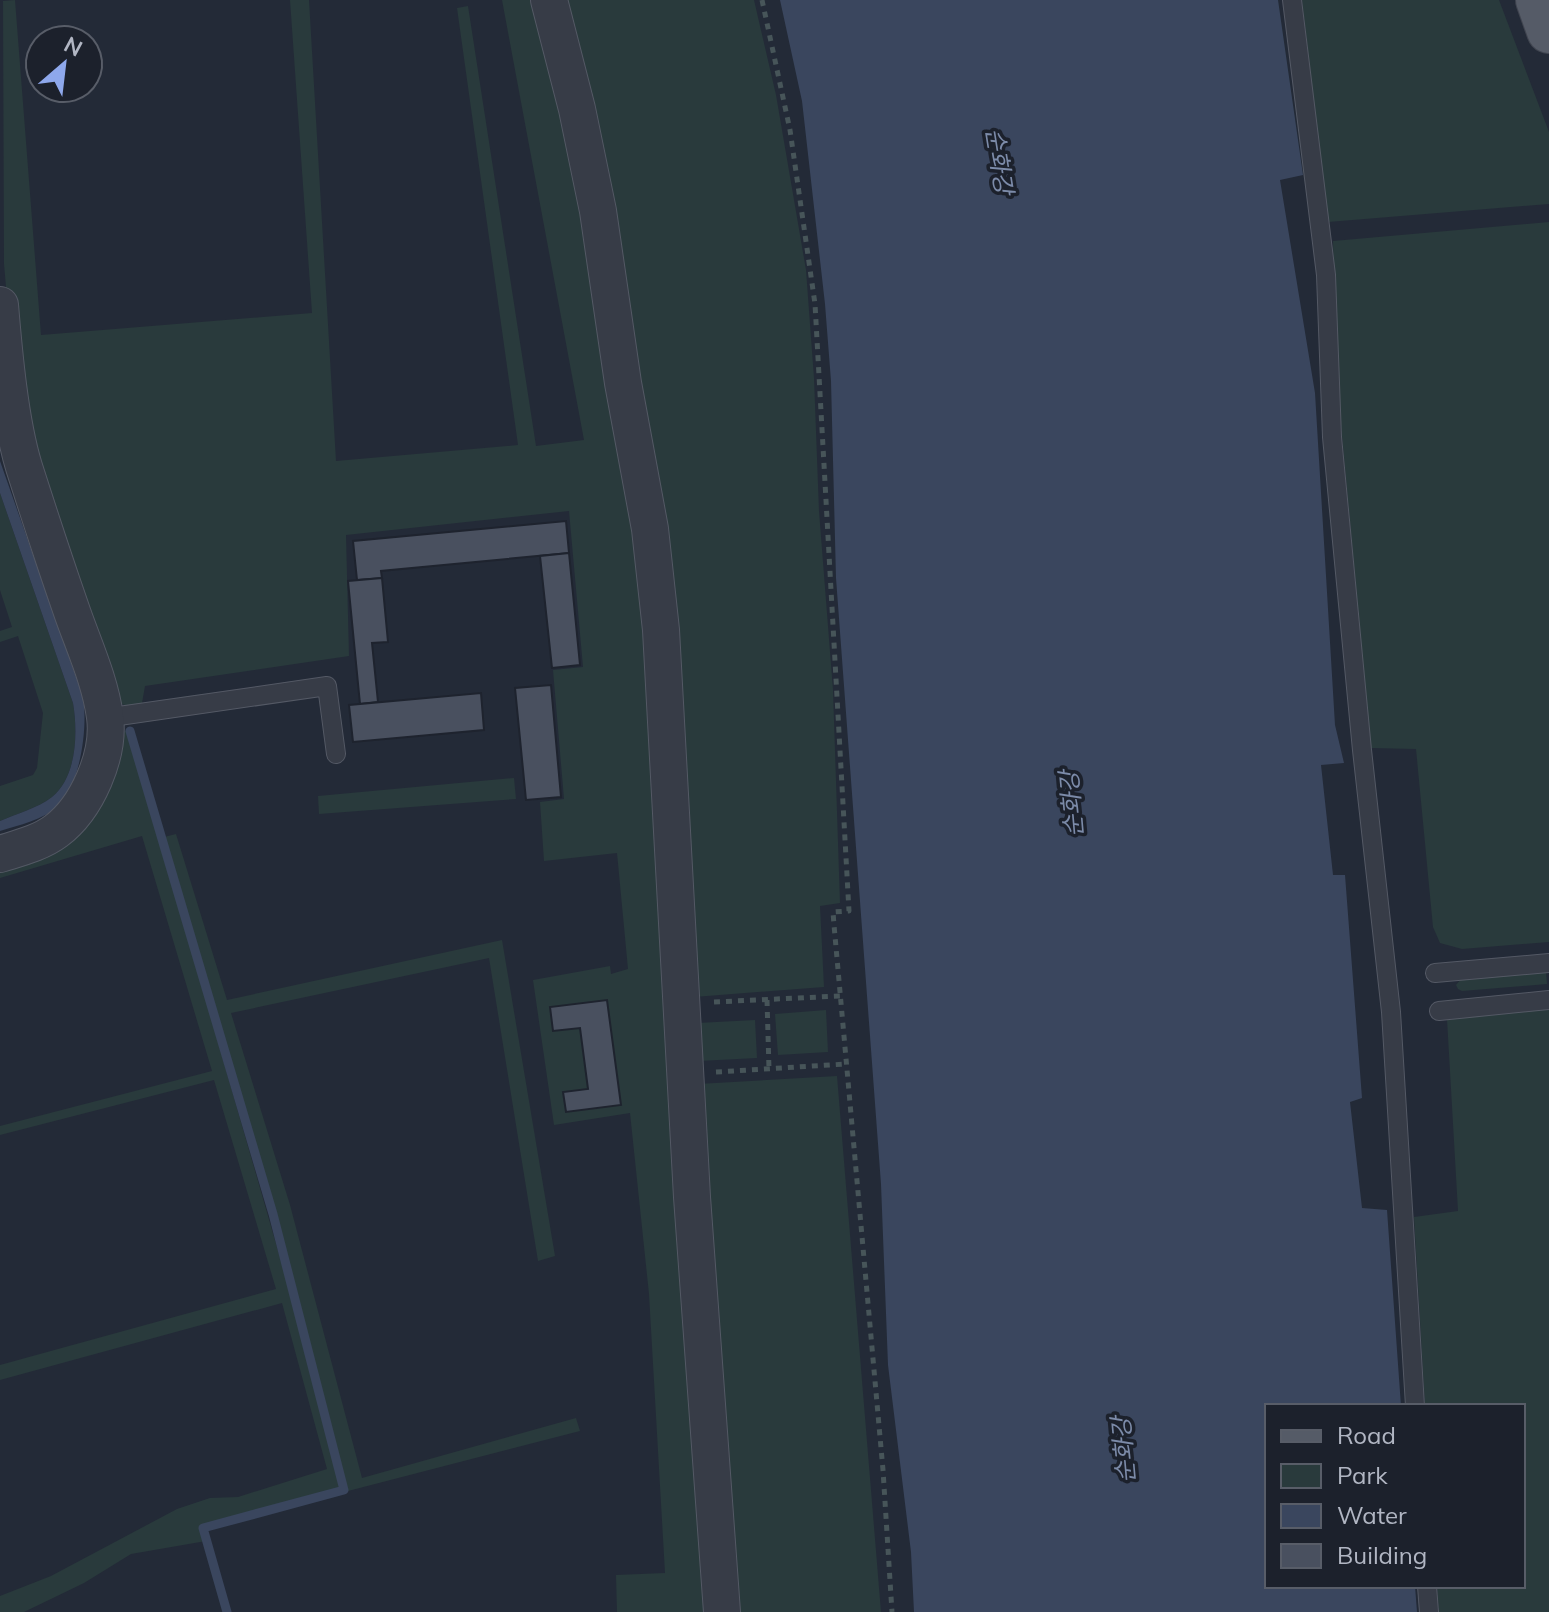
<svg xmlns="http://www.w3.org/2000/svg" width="1549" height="1612" font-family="Mulish,'Noto Sans KR',sans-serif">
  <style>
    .green { fill: #293a3c }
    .water { fill: #3a465e }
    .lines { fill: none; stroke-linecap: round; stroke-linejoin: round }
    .stream { stroke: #3a465e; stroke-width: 9 }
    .building { fill: #49505f; stroke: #1e232e; stroke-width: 2 }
    .lane-casing { stroke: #545965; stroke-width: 20 }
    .street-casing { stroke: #545965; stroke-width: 38 }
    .primary-casing { stroke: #404550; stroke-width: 46 }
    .path { stroke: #475559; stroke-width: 5; stroke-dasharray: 6 6; stroke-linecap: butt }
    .lane { stroke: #373c47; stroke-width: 18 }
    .street { stroke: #373c47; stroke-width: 36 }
    .primary { stroke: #555b67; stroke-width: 44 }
    .labels { text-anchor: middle; stroke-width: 7; stroke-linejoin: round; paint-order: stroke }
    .water-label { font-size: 24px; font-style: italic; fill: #7c8ba9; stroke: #1c212c }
  </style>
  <rect width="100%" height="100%" fill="#232a37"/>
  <g class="green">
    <path d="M 15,0 L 41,335 L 312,313 L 290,0 L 309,0 L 336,461 L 518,445 L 457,8 L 468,6 L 536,446 L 584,440 L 502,0 L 540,0 L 553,53 L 637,519 L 710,1612 L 617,1612 L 616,1575 L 665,1573 L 649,1294 L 630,1113 L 554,1125 L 533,980 L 610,966 L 611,974 L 628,969 L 617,853 L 544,861 L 540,802 L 564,799 L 553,670 L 583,667 L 569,511 L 346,535 L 349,656 L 145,686 L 142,703 L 132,707 L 121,704 L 15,390 L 4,264 L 3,1 Z"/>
    <path d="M 561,0 L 754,0 L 776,95 L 806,270 L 814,378 L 819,511 L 833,690 L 840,903 L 820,906 L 824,987 L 694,997 L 683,844 Z"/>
    <path d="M 1302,0 L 1499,0 L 1549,132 L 1549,204 L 1328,222 Z"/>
    <path d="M 1549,222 L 1549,942 L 1462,949 L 1440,943 L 1433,927 L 1416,749 L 1371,748 L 1336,371 L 1333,241 Z"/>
    <path d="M 0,493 L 73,703 C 78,732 77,777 52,797 C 38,808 16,814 0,821 L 0,786 L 33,775 L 37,768 L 43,713 L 18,636 L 0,642 L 0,631 L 12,627 L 0,590 Z"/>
    <path d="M 128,729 L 291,1296 L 341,1489 L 202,1527 L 206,1541 L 131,1554 L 84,1583 L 24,1612 L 0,1612 L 0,1596 L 51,1576 L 177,1509 L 210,1498 L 238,1497 L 327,1469 L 282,1303 L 0,1380 L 0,1365 L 276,1289 L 214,1080 L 0,1135 L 0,1126 L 212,1071 L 142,836 L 0,878 L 0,863 L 28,854 L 122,733 Z"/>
    <path d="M 514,778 L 516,799 L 319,814 L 318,796 Z"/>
    <path d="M 176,834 L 227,1000 L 502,940 L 555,1256 L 538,1261 L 489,958 L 231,1013 L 290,1205 L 362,1478 L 576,1418 L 580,1431 L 348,1491 L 276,1212 L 164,837 Z"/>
    <path d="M 1546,972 L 1547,984 L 1462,991 L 1458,989 L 1456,985 L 1461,979 Z"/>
    <path d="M 1549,1009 L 1549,1612 L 1439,1612 L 1437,1586 L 1523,1586 L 1523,1406 L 1425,1406 L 1414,1217 L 1458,1211 L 1447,1019 Z"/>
    <path d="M 826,1010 L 828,1052 L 778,1055 L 775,1014 Z"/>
    <path d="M 755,1020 L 757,1058 L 699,1061 L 697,1023 Z"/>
    <path d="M 837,1076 L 881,1612 L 735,1612 L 698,1084 Z"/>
  </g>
  <g class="water">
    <path d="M 780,0 L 1278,0 L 1303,175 L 1280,180 L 1315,393 L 1335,725 L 1344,763 L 1321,765 L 1333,875 L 1345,875 L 1362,1098 L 1350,1102 L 1362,1208 L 1387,1210 L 1401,1406 L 1267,1406 L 1267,1586 L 1415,1586 L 1417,1612 L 914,1612 L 911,1552 L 888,1365 L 881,1184 L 836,578 L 831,381 L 825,304 L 802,101 Z"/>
    <path d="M 0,461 L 83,697 C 88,726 81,784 58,806 C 43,820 19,825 0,831 L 0,821 C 16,814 38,808 52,797 C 77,777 78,732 73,703 L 0,493 Z"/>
  </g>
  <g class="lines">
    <path class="stream" d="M 130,731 L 273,1214 L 344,1490 L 203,1528 L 227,1612"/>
  </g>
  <g class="building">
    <path d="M 566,521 L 569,553 L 381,571 L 382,578 L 357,580 L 353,541 Z"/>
    <path d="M 569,553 L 580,665 L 552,668 L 540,556 Z"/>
    <path d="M 382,578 L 388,642 L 372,643 L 378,702 L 360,704 L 348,581 Z"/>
    <path d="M 551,685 L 561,797 L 526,800 L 515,688 Z"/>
    <path d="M 481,693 L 484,730 L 353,742 L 349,705 Z"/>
    <path d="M 607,1000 L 621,1105 L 566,1112 L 563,1092 L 588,1089 L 580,1028 L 553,1031 L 550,1007 Z"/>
  </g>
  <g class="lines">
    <g class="lane-casing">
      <g id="lane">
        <path d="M 1292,0 L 1326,275 L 1332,437 L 1362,750 L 1391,1012 L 1415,1406"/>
        <path d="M 105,718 L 327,686 L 336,754"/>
        <path d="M 1435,973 L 1549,963"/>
        <path d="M 1439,1011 L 1549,1000"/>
        <path d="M 1427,1586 L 1429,1612"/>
      </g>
    </g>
    <g class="street-casing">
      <g id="street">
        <path d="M 549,0 L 577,109 L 598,211 L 623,383 L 650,529 L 661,630 L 692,1197 L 722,1612"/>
        <path d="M 0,305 C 4,353 10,421 24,467 C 39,514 54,560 70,606 C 82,642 100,679 105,717 C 110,755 87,808 56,831 C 40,843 19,848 0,854"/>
      </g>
    </g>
    <g class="primary-casing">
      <path id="primary" d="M 1538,0 L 1549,31"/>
    </g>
    <g class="path">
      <path d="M 762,0 L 790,130 L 815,304 L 849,911 L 833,912 L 834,925 L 883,1470 L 892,1612"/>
      <path d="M 767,1000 L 769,1069"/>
      <path d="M 714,1002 L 840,996"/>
      <path d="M 716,1072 L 846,1064"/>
    </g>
    <use href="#lane" class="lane"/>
    <use href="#street" class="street"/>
    <use href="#primary" class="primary"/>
  </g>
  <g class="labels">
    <g class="water-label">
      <text transform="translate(999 161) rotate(81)" y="8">순화강</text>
      <text transform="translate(1072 804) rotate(-95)" y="8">순화강</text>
      <text transform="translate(1124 1450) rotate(-95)" y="8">순화강</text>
    </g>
  </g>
  <rect x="1265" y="1404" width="260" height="184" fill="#1c212c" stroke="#585d68" stroke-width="2"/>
  <rect x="1281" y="1430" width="40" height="12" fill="#555b67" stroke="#585d68" stroke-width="2"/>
  <text x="1337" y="1444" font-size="24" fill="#b1b6c3">Road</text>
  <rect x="1281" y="1464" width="40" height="24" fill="#293a3c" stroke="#585d68" stroke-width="2"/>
  <text x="1337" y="1484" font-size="24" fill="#b1b6c3">Park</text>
  <rect x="1281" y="1504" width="40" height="24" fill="#3a465e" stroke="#585d68" stroke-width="2"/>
  <text x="1337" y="1524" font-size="24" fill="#b1b6c3">Water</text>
  <rect x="1281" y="1544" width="40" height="24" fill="#49505f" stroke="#585d68" stroke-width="2"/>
  <text x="1337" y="1564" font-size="24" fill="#b1b6c3">Building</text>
  <g transform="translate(64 64) rotate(28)"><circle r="38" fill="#1c212c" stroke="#585d68" stroke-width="2"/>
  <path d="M0-6L14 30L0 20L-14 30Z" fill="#8ea8ec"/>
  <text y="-12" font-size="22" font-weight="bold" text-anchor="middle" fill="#b1b6c3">N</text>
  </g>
</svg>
